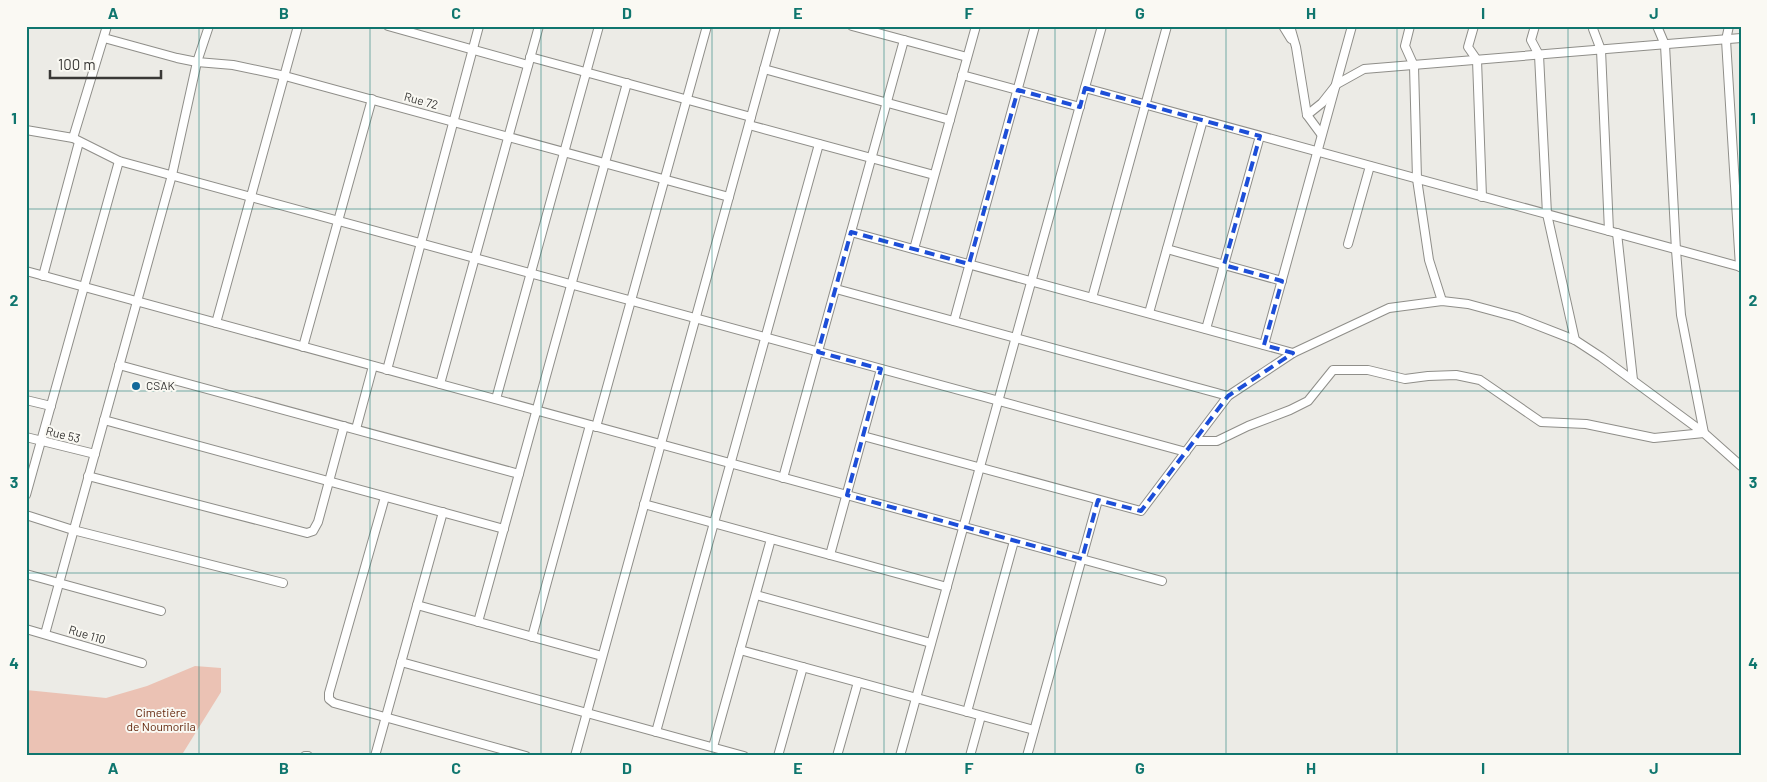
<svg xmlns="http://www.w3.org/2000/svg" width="1767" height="782" font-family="Barlow,sans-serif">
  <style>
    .green { fill: #ebc2b4 }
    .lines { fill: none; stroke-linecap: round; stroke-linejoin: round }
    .minor-casing { stroke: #8f8e89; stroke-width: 10 }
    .minor { stroke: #fff; stroke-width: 8 }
    .marked { fill: none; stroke: #1d4ed8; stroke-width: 4; stroke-dasharray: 10 6; stroke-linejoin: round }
    .grid { fill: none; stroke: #0f766e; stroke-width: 1; stroke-opacity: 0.55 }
    .poi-dot { fill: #13699a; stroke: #faf9f3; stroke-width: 2 }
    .labels { text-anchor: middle; stroke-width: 4; stroke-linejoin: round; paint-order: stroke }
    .street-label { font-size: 12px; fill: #393836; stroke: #faf9f3 }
    .poi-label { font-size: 12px; fill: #393836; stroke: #faf9f3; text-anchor: start }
    .park-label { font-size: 12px; fill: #62240a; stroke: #faf9f3 }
    .neatline { fill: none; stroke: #0f766e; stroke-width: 2 }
    .grid-label { font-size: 16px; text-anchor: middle; font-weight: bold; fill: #0f766e }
  </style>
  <rect width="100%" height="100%" fill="#ecebe6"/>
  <path class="green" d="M 195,666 L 221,668 L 221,692 L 183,753 L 177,756 L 26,756 L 26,690 L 106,698 L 147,686 Z"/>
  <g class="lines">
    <g class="minor-casing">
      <g id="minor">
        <path d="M 388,26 L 528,65"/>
        <path d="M 852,26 L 967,57"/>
        <path d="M 1283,26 L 1291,39"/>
        <path d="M 1290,26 L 1296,47 L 1307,115 L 1321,134"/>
        <path d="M 1410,26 L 1405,46 L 1414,66 L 1417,179 L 1429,260 L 1442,301"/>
        <path d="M 1474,26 L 1468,47 L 1477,60 L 1482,197"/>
        <path d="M 1535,26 L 1531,40 L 1539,55 L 1547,214 L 1575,340"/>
        <path d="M 1594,26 L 1593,29 L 1601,50 L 1609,231"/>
        <path d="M 1729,26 L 1726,40 L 1740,267"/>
        <path d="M 104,38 L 177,58 L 197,62 L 233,65 L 285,76 L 729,197"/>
        <path d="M 530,57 L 751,117"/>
        <path d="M 764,69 L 950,120"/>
        <path d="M 962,75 L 1080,107"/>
        <path d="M 1085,88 L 1741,267"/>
        <path d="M 1307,115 L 1322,103 L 1337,84 L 1364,69 L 1741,38"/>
        <path d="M 749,125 L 934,175"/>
        <path d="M 26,130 L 73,138 L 119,161 L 1186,452"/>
        <path d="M 73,138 L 107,26"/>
        <path d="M 851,232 L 1293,353"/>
        <path d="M 1617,233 L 1633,380"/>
        <path d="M 1348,244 L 1370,166"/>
        <path d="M 914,249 L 976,26"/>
        <path d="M 1167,249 L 1282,281"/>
        <path d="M 26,271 L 1162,581"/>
        <path d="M 43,276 L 79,142"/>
        <path d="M 836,289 L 1228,396"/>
        <path d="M 1092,298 L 1167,26"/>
        <path d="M 1149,313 L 1203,120"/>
        <path d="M 954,321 L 1035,26"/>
        <path d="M 216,323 L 298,26"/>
        <path d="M 1206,329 L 1260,136"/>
        <path d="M 1264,345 L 1352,26"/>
        <path d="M 303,347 L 372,99"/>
        <path d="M 119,365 L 519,474"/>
        <path d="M 387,370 L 479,26"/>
        <path d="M 440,384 L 539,26"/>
        <path d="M 496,399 L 599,26"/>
        <path d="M 26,400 L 51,406"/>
        <path d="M 104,420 L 504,529"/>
        <path d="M 596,427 L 707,26"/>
        <path d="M 356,429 L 373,366"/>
        <path d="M 863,436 L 1141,511 L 1228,396 L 1293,353 L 1389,308 L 1442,301 L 1468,304 L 1516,317 L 1575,340 L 1601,357 L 1704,433 L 1741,466"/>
        <path d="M 26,437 L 95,454"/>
        <path d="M 1194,441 L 1217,441 L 1248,426 L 1290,410 L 1308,401 L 1333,370 L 1368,370 L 1405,379 L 1428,376 L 1456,375 L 1480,380 L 1541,422 L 1586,424 L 1654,438 L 1704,433 L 1681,315 L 1676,250 L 1665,45 L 1657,26"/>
        <path d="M 88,476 L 307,533 L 313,531 L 318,522 L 344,426"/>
        <path d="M 783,478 L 904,40"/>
        <path d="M 26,495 L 119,161"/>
        <path d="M 385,497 L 329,693 L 329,699 L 334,703 L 526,756"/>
        <path d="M 644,504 L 947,587"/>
        <path d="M 26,515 L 73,530 L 283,583"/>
        <path d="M 830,555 L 881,369"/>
        <path d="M 26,574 L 161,611"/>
        <path d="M 756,595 L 931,643"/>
        <path d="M 417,605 L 602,656"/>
        <path d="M 478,622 L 627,83"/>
        <path d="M 26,629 L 142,663"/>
        <path d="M 45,634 L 172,175 L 197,62 L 209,26"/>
        <path d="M 532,637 L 590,425"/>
        <path d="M 740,650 L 1034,730"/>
        <path d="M 401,662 L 744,756"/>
        <path d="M 967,712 L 1014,541"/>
        <path d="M 656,732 L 819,144"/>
        <path d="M 713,747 L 771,539"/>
        <path d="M 305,756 L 308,756"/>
        <path d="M 375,756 L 443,512"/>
        <path d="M 575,756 L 776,26"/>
        <path d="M 778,756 L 803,667"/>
        <path d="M 837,756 L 858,682"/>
        <path d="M 900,756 L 1102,26"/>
        <path d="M 970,756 L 981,716"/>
        <path d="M 1027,756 L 1098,500"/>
      </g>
    </g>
    <use href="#minor" class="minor"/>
  </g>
  <path class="marked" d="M 1085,88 L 1260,136 L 1224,265 L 1282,281 L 1264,345 L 1293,353 L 1228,396 L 1141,511 L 1098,500 L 1082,559 L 847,495 L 881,369 L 818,352 L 851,232 L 969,264 L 1018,90 L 1080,107 Z"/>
  <path class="grid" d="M 199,26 L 199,756M 370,26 L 370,756M 541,26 L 541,756M 712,26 L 712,756M 884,26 L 884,756M 1055,26 L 1055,756M 1226,26 L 1226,756M 1397,26 L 1397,756M 1568,26 L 1568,756M 26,209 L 1741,209M 26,391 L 1741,391M 26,573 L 1741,573"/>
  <circle class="poi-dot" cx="136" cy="386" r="5"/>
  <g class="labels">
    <g class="street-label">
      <text transform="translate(421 101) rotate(15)" y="4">Rue 72</text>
      <text transform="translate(63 435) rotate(14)" y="4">Rue 53</text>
      <text transform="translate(87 635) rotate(17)" y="4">Rue 110</text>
    </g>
    <g class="poi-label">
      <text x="146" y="390">CSAK</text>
    </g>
    <g class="park-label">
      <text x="161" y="717">Cimetière<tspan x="161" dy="14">de Noumorila</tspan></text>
    </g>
  </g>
  <rect width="1767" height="782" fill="none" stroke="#faf9f3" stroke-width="55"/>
  <path d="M50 70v8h111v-8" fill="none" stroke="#393836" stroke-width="2.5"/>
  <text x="58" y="70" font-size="15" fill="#393836" stroke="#faf9f3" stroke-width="4" paint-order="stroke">100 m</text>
  <rect x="28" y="28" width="1712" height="726" class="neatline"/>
  <g class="grid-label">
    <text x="113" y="19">A</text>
    <text x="284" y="19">B</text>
    <text x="456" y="19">C</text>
    <text x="627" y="19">D</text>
    <text x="798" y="19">E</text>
    <text x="969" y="19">F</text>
    <text x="1140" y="19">G</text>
    <text x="1311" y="19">H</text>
    <text x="1483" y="19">I</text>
    <text x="1654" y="19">J</text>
    <text x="14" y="124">1</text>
    <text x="1753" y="124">1</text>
    <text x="14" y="306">2</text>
    <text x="1753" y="306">2</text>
    <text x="14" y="488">3</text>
    <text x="1753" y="488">3</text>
    <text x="14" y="669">4</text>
    <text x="1753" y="669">4</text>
    <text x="113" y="774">A</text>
    <text x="284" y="774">B</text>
    <text x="456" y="774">C</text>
    <text x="627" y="774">D</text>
    <text x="798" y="774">E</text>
    <text x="969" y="774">F</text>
    <text x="1140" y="774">G</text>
    <text x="1311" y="774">H</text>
    <text x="1483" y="774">I</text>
    <text x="1654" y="774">J</text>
  </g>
</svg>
